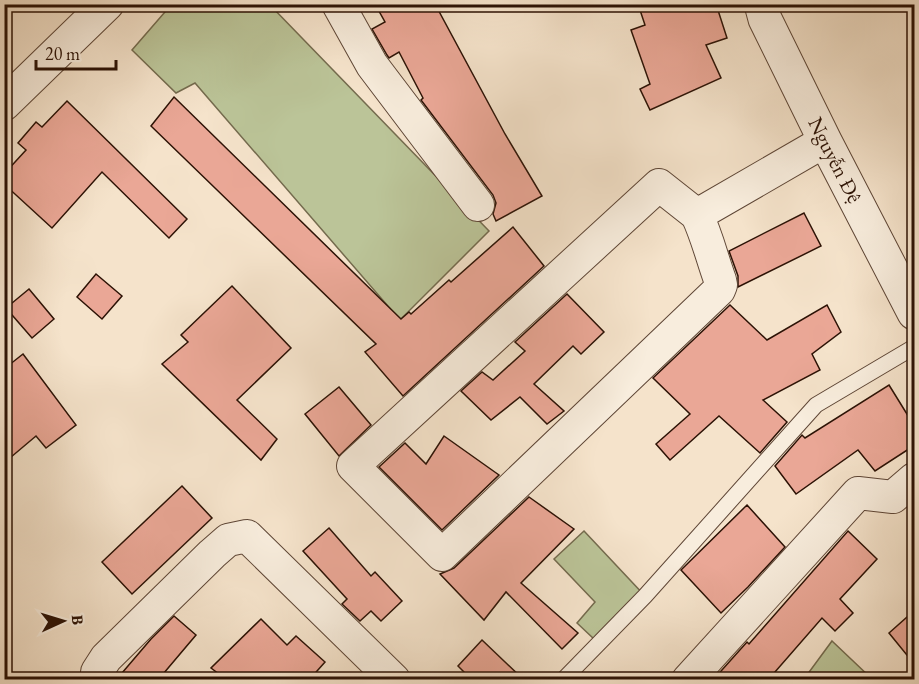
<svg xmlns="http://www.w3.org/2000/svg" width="919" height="684" font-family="'EB Garamond',serif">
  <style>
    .green { fill: #bbc498; stroke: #746b4e; stroke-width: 1.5 }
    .building { fill: #eaa796; stroke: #2c1205; stroke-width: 1.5 }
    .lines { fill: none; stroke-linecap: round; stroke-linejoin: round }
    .service-casing { stroke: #5e4636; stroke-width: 17 }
    .minor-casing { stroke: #5e4636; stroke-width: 34 }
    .tertiary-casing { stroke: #5e4636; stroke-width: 35 }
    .service { stroke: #f8eddd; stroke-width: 15 }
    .minor { stroke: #f8eddd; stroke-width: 32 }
    .tertiary { stroke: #f8eddd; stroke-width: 33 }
    .labels { text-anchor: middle; stroke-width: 4.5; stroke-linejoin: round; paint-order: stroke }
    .street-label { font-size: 21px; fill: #2c1205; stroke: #f8eddd }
  </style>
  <rect width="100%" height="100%" fill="#f5e3cb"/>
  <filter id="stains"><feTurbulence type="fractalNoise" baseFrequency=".00333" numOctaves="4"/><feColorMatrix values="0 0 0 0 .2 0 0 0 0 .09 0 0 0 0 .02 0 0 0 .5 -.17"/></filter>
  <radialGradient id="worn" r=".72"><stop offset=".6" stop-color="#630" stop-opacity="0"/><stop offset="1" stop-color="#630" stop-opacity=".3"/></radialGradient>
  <g class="green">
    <path d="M 171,5 L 270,5 L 489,231 L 400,320 L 195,83 L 176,93 L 132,50 Z"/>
    <path d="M 584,531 L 645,596 L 594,639 L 577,623 L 595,602 L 554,559 Z"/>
    <path d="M 832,641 L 872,679 L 804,679 Z"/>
  </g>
  <g class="building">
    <path d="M 375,4 L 435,4 L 505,134 L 542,196 L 496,221 L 493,214 L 496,203 L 493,195 L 421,100 L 423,98 L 399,52 L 389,58 L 387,55 L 372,29 L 385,22 Z"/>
    <path d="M 638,4 L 716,4 L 727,38 L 706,45 L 721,78 L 650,110 L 640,89 L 650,84 L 631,30 L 645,25 Z"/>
    <path d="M 174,97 L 401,319 L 409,312 L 411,314 L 449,280 L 451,282 L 513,227 L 544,266 L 403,396 L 365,352 L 376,344 L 151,126 Z"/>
    <path d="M 67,101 L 187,219 L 169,238 L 102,172 L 52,228 L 4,184 L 4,174 L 26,150 L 18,143 L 36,122 L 42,127 Z"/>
    <path d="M 804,213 L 821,246 L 738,287 L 738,276 L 729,251 Z"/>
    <path d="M 96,274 L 122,296 L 102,319 L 77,297 Z"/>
    <path d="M 232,286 L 291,348 L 237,400 L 277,439 L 261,460 L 162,364 L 188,342 L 181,335 Z"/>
    <path d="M 29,289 L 54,319 L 32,338 L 6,308 Z"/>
    <path d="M 567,294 L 604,332 L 581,354 L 573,346 L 534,384 L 564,411 L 547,424 L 520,397 L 491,420 L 461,391 L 482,372 L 493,380 L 525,351 L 515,342 Z"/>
    <path d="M 730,305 L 767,340 L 827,305 L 841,332 L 812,354 L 820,370 L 763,400 L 787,422 L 760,453 L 719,416 L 670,460 L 656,444 L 690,414 L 653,378 Z"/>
    <path d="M 23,354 L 76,425 L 46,448 L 36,436 L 4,463 L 4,369 Z"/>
    <path d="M 889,385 L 915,427 L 915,445 L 875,471 L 858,450 L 796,494 L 775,466 L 802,435 L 805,438 Z"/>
    <path d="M 339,387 L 371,425 L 339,456 L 305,414 Z"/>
    <path d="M 444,436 L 499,475 L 442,530 L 379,467 L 405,443 L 426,464 Z"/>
    <path d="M 182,486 L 212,518 L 132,594 L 102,562 Z"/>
    <path d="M 529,497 L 574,529 L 521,583 L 578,633 L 562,649 L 506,592 L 484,620 L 440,574 L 454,568 Z"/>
    <path d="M 747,505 L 785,547 L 748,587 L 721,613 L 681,570 Z"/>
    <path d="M 329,528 L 371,576 L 375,572 L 402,601 L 381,621 L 371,611 L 360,621 L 342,604 L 347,599 L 303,551 Z"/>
    <path d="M 848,531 L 877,559 L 840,599 L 853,613 L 835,631 L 822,618 L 768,680 L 713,680 L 747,642 L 749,644 Z"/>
    <path d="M 915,610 L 915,665 L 889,633 Z"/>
    <path d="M 174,616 L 196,635 L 158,680 L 116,680 L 151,639 Z"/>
    <path d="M 261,619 L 287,645 L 296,636 L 325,662 L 309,680 L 227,680 L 211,668 Z"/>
    <path d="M 482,640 L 524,680 L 472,680 L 458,666 Z"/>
  </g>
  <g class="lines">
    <g class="service-casing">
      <path id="service" d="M 563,680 L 645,596 L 816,405 L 914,347"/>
    </g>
    <g class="minor-casing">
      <g id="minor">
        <path d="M 338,4 L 372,65 L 478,205"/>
        <path d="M 697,215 L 659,185 L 353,466 L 442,555 L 719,290 L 721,285 L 720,280 C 712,258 707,236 697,215 L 825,141"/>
        <path d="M 98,680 L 97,672 L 106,658 L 212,554 L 228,540 L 247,536 L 394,680"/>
        <path d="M 688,680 L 858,493 L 893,497 L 914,479"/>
      </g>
    </g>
    <g class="tertiary-casing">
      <g id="tertiary">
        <path d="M 761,4 L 765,19 L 825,141 L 914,313"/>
        <path d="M 4,104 L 107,4"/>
      </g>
    </g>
    <use href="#service" class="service"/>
    <use href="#minor" class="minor"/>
    <use href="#tertiary" class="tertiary"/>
  </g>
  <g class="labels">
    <g class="street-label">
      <text transform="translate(835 160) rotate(63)" y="7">Nguyễn Đệ</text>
    </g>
  </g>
  <rect width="919" height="684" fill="none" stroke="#f5e3cb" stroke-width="24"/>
  <rect x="6" y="6" width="907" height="672" fill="none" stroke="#2c1205" stroke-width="3"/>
  <rect x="12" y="12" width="895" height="660" fill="none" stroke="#2c1205" stroke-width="1.5"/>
  <g transform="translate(63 621) rotate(86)" stroke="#f8eddd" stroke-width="4.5" paint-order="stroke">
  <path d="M0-4.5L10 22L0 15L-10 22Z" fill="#2c1205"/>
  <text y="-9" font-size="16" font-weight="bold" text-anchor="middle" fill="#2c1205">B</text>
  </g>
  <path d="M36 60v9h80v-9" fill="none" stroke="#2c1205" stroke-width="3"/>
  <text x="45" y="60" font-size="18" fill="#2c1205" stroke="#f8eddd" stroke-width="4.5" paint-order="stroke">20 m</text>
  <rect width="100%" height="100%" filter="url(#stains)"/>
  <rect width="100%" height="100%" fill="url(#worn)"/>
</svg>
